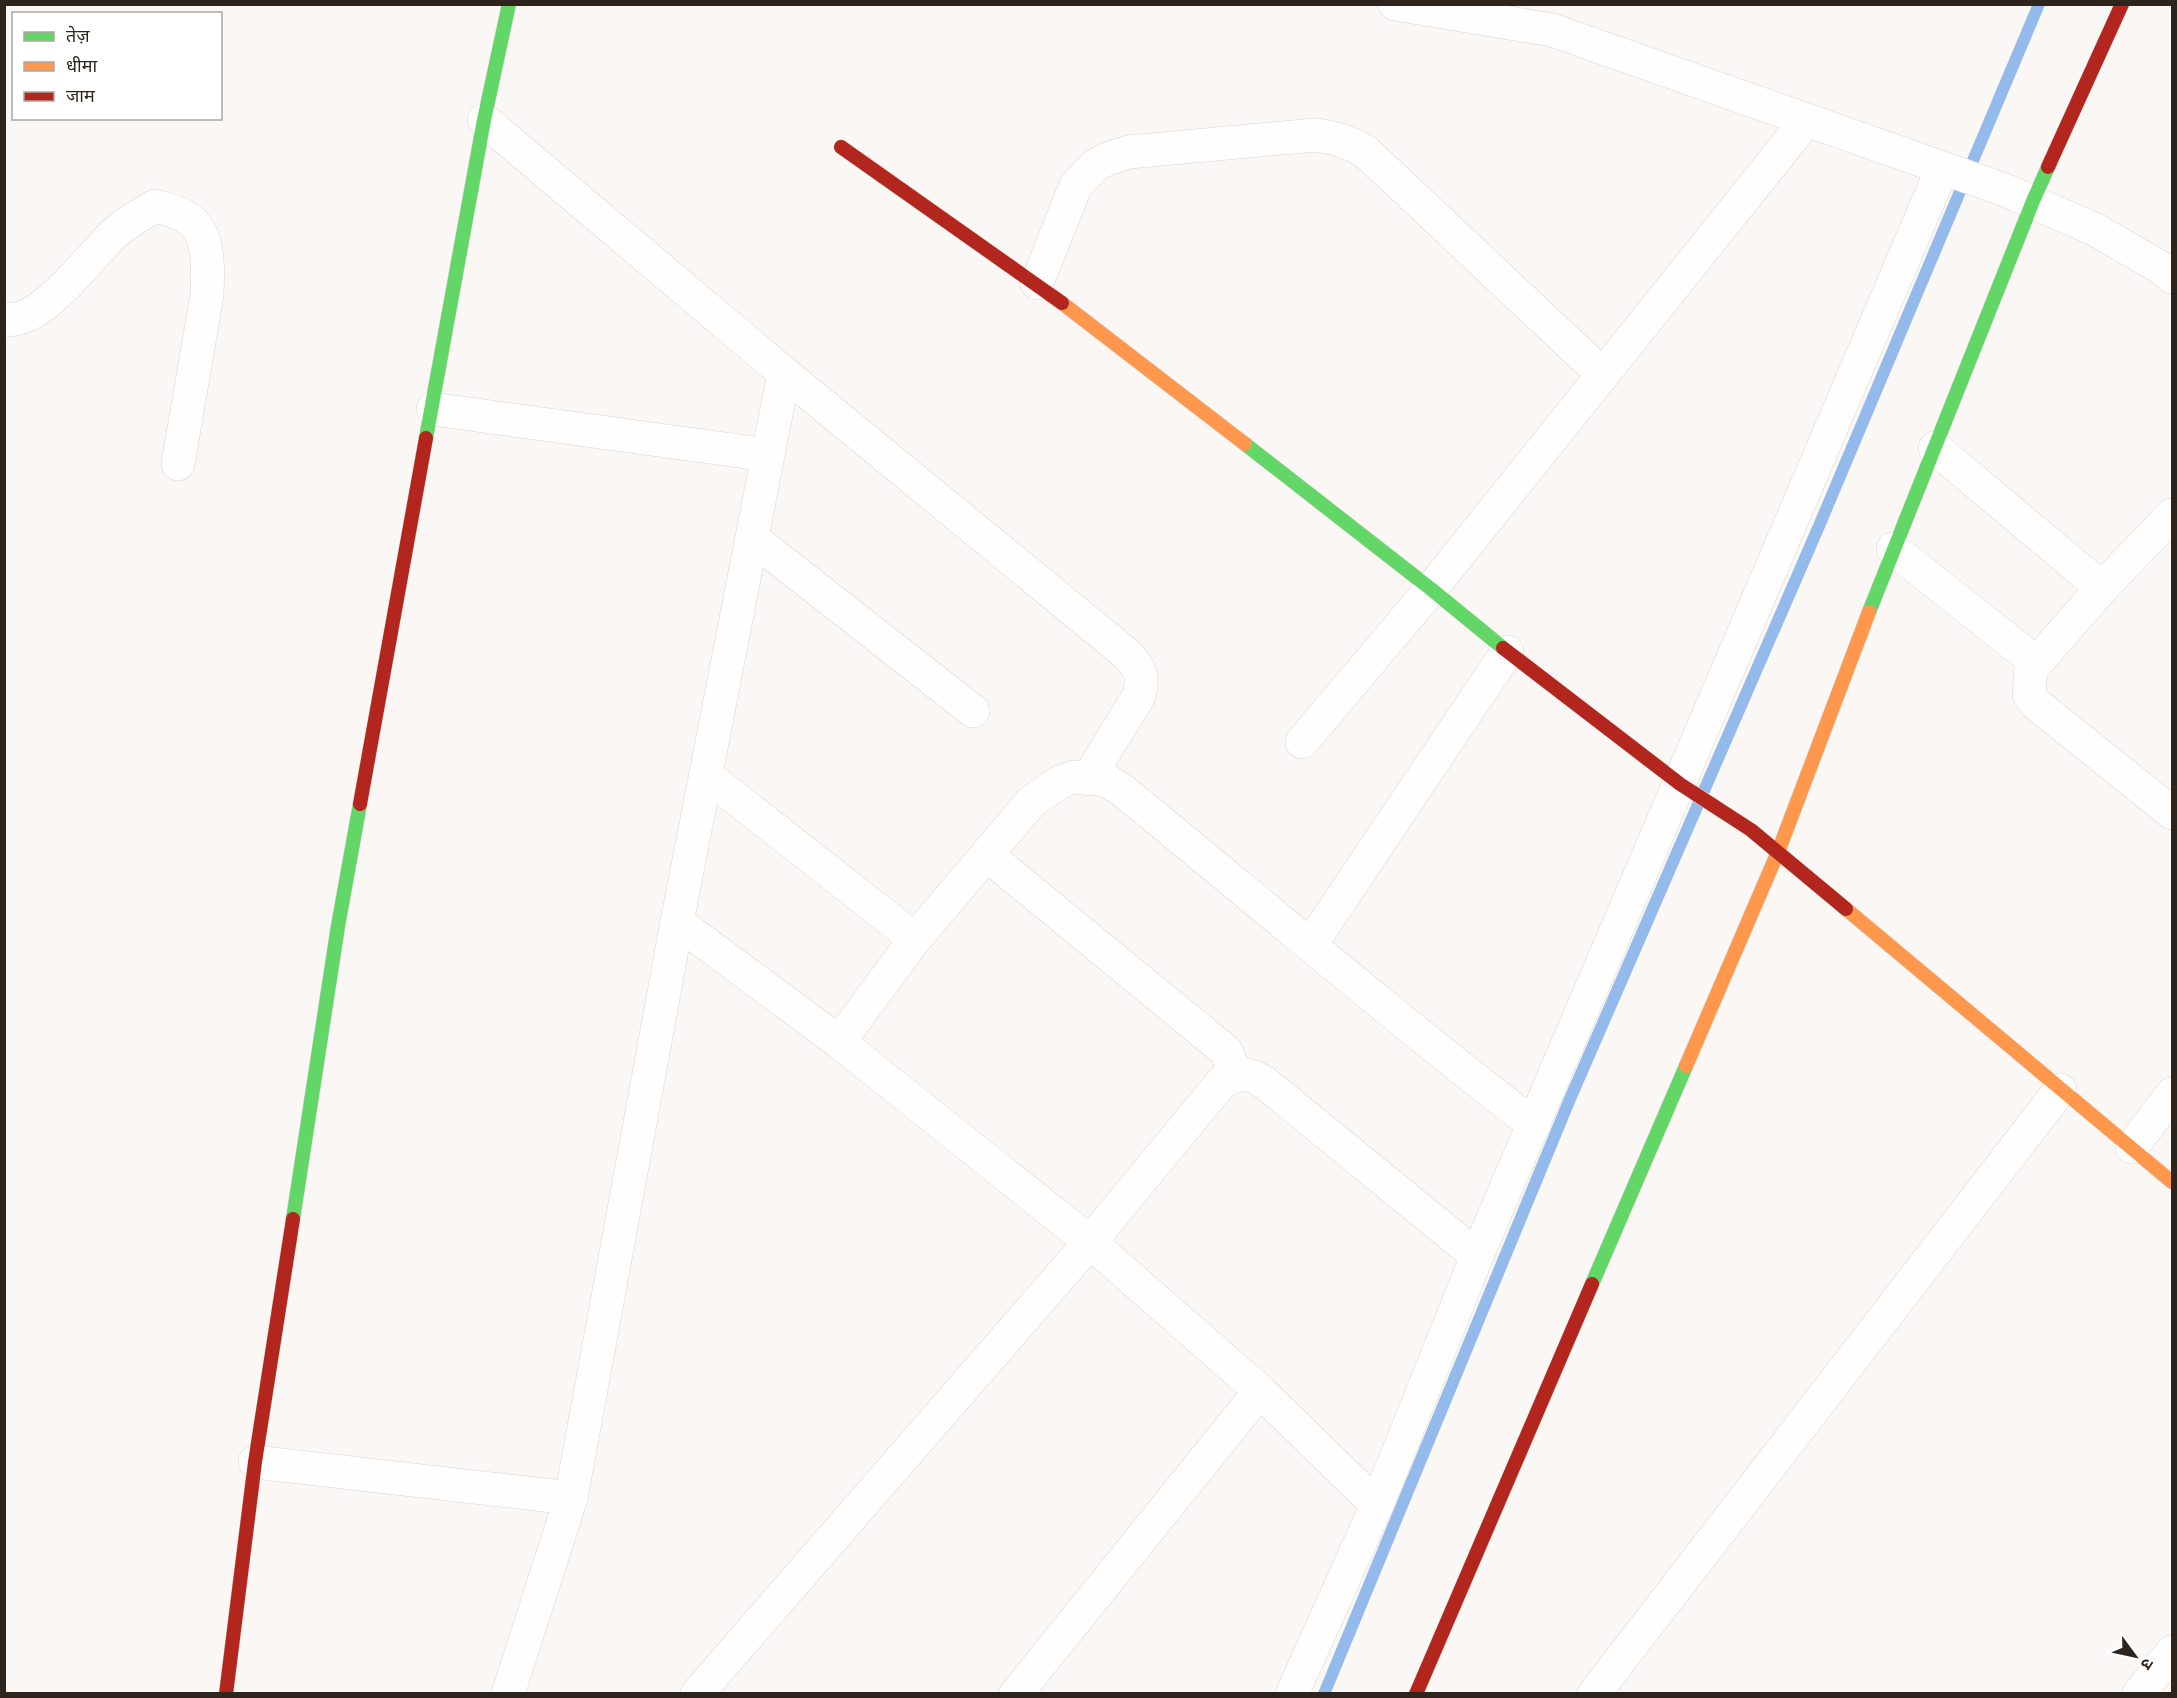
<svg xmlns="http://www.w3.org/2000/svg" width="2177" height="1698" font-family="'Nunito Sans','Noto Sans Devanagari',sans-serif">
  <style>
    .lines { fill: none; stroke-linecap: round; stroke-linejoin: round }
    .stream { stroke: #94baec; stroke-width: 12 }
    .street-casing { stroke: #dbd4d0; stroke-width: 34 }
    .fast-casing { stroke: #dbd4d0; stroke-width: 15 }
    .slow-casing { stroke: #dbd4d0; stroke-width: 15 }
    .jam-casing { stroke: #dbd4d0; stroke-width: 15 }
    .street { stroke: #fefefe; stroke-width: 33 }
    .fast { stroke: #63d668; stroke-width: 14 }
    .slow { stroke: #ff974d; stroke-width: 14 }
    .jam { stroke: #b3261e; stroke-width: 14 }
  </style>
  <rect width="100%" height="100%" fill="#faf7f5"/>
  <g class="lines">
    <path class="stream" d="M 1324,1694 L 1570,1099 L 1819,526 L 2039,4"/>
    <g class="street-casing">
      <g id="street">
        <path d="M 1395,4 L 1552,30 L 2005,190 L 2096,230 L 2163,269 L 2172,277"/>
        <path d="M 484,120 L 784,373 L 1128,655 C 1141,671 1144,675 1139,696 L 1089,777"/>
        <path d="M 1037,283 L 1076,185 L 1096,165 L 1107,159 L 1129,152 L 1315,135 C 1335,137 1350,142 1366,152 L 1603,375"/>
        <path d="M 4,319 C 41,327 90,255 116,232 C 127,222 142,214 155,206 C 165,209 177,211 186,217 C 211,232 208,270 207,295 L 178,464"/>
        <path d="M 433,409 L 768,455"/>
        <path d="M 1935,448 L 2102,588"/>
        <path d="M 2172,515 L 2102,588 L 2031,669 L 2029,694 L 2035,703 L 2172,813"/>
        <path d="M 752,538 L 973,711"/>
        <path d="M 1893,549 L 2037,663"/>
        <path d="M 1302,742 L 1431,589 L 1806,121"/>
        <path d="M 706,775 L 915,939"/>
        <path d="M 987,855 L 1226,1051 L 1236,1075"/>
        <path d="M 677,922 L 839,1042 L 1090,1242 L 1260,1391 L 1377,1505"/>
        <path d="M 1311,944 L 1507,652"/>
        <path d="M 839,1042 L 915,939 L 1032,801 L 1060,782 L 1074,777 L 1106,780 L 1122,790 C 1259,902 1394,1017 1534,1125"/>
        <path d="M 2132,1147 L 2172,1094"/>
        <path d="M 255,1462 L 571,1498"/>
        <path d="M 508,1694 L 571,1498 L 677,922 L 784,373"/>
        <path d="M 697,1694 L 1090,1242 L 1222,1082 C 1240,1073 1247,1071 1265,1083 L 1477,1256"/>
        <path d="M 1016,1694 L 1260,1391"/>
        <path d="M 1292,1694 L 1377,1505 L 1477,1256 L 1942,169"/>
        <path d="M 1594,1694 L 2060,1090"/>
        <path d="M 2139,1694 L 2172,1652"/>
      </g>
    </g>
    <g class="fast-casing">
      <g id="fast">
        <path d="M 426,438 L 484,120 L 509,4"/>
        <path d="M 1245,444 L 1431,589 L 1503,648"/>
        <path d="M 1869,612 L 2033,201 L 2048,167"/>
        <path d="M 293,1219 L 338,926 L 360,804"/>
        <path d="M 1592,1284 L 1686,1066"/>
      </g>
    </g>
    <g class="slow-casing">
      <g id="slow">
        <path d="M 1062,303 L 1245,444"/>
        <path d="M 1846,909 L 2172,1182"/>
        <path d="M 1686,1066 L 1778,852 L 1869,612"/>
      </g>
    </g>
    <g class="jam-casing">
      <g id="jam">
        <path d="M 841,147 L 1062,303"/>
        <path d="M 2048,167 L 2122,4"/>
        <path d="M 1503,648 L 1680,784 L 1751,830 L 1846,909"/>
        <path d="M 360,804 L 426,438"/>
        <path d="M 226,1694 L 255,1462 L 293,1219"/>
        <path d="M 1416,1694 L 1592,1284"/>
      </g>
    </g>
    <use href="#street" class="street"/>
    <use href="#fast" class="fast"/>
    <use href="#slow" class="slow"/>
    <use href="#jam" class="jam"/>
  </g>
  <rect width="2177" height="1698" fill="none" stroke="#2e241e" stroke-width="12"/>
  <rect x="12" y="12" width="210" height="108" fill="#ffffff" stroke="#aba7a5" stroke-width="1.5"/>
  <rect x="24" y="32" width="30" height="9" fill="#63d668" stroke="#aba7a5" stroke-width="1.5"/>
  <text x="66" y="42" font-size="18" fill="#2e241e">तेज़</text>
  <rect x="24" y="62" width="30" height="9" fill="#ff974d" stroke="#aba7a5" stroke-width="1.5"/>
  <text x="66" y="72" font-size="18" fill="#2e241e">धीमा</text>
  <rect x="24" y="92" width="30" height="9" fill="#b3261e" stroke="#aba7a5" stroke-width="1.5"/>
  <text x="66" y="102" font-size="18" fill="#2e241e">जाम</text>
  <g transform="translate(2135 1656) rotate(123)" stroke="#ffffff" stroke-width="4.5" paint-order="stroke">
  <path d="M0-4.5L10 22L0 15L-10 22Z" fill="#2e241e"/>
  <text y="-9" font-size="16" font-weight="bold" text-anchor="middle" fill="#2e241e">उ</text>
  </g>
</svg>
